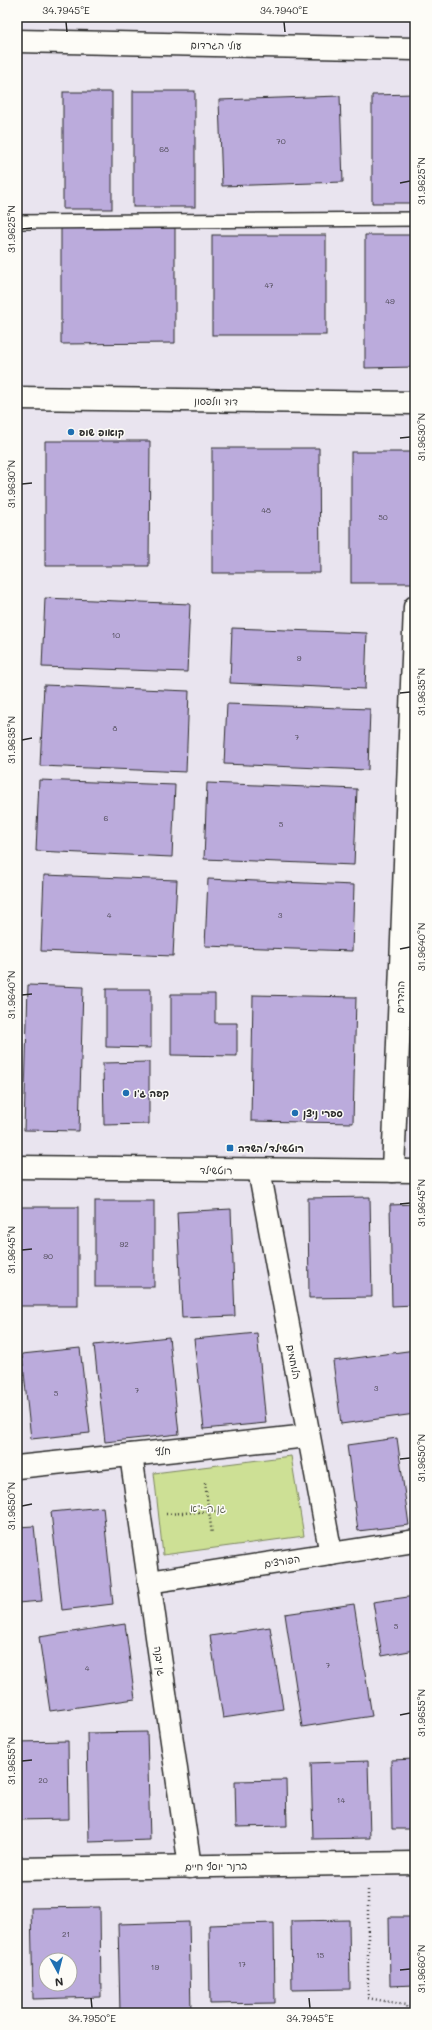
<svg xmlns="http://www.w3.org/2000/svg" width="432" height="2030" font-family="Mali,'Playpen Sans Hebrew',sans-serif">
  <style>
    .green { fill: #cde095; stroke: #7c8660 }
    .building { fill: #bbabdc; stroke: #2b2b2b; fill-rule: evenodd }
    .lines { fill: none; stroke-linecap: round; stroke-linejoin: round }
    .lane-casing { stroke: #2b2b2b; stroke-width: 16 }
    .street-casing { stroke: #2b2b2b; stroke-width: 25 }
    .secondary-casing { stroke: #2b2b2b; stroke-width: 25 }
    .path { stroke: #2b2b2b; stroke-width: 2.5; stroke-dasharray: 1 3; stroke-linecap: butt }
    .lane { stroke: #fdfcf7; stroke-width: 13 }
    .street { stroke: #fdfcf7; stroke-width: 22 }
    .secondary { stroke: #fdfcf7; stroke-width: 22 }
    .ticks { fill: none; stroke: #2b2b2b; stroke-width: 1.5 }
    .poi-dot { fill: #1f6fb2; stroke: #fdfcf7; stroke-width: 1.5 }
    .labels { text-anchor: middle; stroke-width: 3; stroke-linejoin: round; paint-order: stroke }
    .number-label { font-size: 8px; fill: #4f4b57 }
    .street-label { font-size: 10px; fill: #2b2b2b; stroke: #fdfcf7 }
    .poi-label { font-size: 10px; font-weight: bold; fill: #2b2b2b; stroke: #fdfcf7; text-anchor: start }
    .park-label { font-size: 10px; fill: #545846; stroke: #fdfcf7 }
    .neatline { fill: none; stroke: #2b2b2b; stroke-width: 1.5 }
    .ticks-label { font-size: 10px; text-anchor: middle; fill: #2b2b2b }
  </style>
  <rect width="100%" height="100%" fill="#e9e4ef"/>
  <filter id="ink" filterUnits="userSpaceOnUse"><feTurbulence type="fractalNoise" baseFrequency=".025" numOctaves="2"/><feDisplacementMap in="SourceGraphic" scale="8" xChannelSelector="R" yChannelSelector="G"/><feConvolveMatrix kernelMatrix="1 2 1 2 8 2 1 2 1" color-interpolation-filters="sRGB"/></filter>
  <g filter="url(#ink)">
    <path class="green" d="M 291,1456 L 304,1536 L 163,1555 L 154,1473 Z"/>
    <g class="building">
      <rect x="133" y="91" width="62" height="116"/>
      <rect x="63" y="92" width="49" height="117"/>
      <path d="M 415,94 L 415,203 L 372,203 L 372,95 Z"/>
      <path d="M 340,96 L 343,182 L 222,186 L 219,100 Z"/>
      <path d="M 61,228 L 175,228 L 175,343 L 61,344 Z"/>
      <rect x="212" y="235" width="114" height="100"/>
      <path d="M 365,235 L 415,235 L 415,367 L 365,368 Z"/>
      <path d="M 45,441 L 150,441 L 149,566 L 45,566 Z"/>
      <path d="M 212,448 L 319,448 L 320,573 L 212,573 Z"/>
      <rect x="351" y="452" width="64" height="131"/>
      <path d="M 45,598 L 190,604 L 187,672 L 42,667 Z"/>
      <path d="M 232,628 L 367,633 L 365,689 L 230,683 Z"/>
      <path d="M 44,685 L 189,691 L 186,772 L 40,766 Z"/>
      <path d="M 227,704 L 370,709 L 368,770 L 224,764 Z"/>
      <path d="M 39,780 L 175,785 L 172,857 L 36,851 Z"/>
      <path d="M 207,783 L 357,789 L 354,865 L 204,859 Z"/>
      <path d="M 44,875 L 177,880 L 173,956 L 41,951 Z"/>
      <path d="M 208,879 L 354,885 L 352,951 L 205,946 Z"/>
      <path d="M 28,985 L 83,987 L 79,1131 L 24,1130 Z"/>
      <path d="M 106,989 L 151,989 L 151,1048 L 106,1047 Z"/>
      <path d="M 171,994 L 215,994 L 215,1023 L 237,1023 L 237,1056 L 171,1055 Z"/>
      <path d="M 253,995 L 356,997 L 353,1123 L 251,1121 Z"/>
      <path d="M 149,1062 L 149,1124 L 104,1125 L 103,1063 Z"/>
      <path d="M 370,1197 L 372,1297 L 309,1298 L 308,1198 Z"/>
      <rect x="95" y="1201" width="59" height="86"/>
      <path d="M 415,1204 L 415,1305 L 392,1306 L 390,1205 Z"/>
      <rect x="17" y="1207" width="61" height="99"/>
      <path d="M 231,1209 L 235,1316 L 182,1318 L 177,1212 Z"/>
      <path d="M 257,1333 L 266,1423 L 204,1429 L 194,1339 Z"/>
      <path d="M 169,1337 L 179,1434 L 105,1442 L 94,1345 Z"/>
      <path d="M 80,1348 L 90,1433 L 31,1439 L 22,1354 Z"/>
      <path d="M 415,1350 L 415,1414 L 341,1424 L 333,1361 Z"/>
      <path d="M 397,1438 L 409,1525 L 358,1531 L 347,1445 Z"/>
      <path d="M 103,1507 L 113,1604 L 62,1610 L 51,1512 Z"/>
      <path d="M 34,1526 L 42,1601 L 17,1603 L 17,1527 Z"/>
      <path d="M 415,1596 L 415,1650 L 382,1656 L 373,1602 Z"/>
      <path d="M 354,1604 L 372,1716 L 302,1727 L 285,1614 Z"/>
      <path d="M 125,1624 L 135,1699 L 50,1711 L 39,1637 Z"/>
      <path d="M 270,1627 L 283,1709 L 223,1718 L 210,1636 Z"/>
      <path d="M 147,1732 L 150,1840 L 89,1842 L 87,1733 Z"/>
      <path d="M 68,1741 L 69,1819 L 17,1820 L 17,1742 Z"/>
      <path d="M 415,1759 L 415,1829 L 392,1829 L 391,1760 Z"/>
      <path d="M 368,1761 L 370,1838 L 313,1839 L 311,1763 Z"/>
      <path d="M 286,1780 L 287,1826 L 236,1827 L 235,1781 Z"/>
      <path d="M 100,1907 L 101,1997 L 33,1999 L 31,1908 ZM 46,1960 L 70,1960 L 70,1984 L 46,1984 Z"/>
      <path d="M 389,1917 L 415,1917 L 415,1985 L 390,1986 Z"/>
      <path d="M 349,1920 L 350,1989 L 292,1990 L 291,1921 Z"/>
      <path d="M 189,1922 L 191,2011 L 120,2012 L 118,1924 Z"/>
      <path d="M 274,1923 L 275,2003 L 210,2004 L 209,1925 Z"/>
    </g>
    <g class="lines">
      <g class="lane-casing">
        <path id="lane" d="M 17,222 L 415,219"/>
      </g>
      <g class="street-casing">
        <g id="street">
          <path d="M 17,41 L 415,49"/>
          <path d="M 17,398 L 415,403"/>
          <path d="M 259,1170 L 331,1554"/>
          <path d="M 393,1171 L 415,607"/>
          <path d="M 131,1455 L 190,1867"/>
          <path d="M 17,1467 L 308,1436"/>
          <path d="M 149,1582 L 415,1541"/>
          <path d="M 17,1869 L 415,1863"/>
        </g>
      </g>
      <g class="secondary-casing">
        <path id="secondary" d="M 17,1167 L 415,1171"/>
      </g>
      <g class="path">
        <path d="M 205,1483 L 212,1534"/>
        <path d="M 166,1514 L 229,1510"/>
        <path d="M 368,1890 L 368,1998 L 406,2005 L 407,2013"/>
      </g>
      <use href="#lane" class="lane"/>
      <use href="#street" class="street"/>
      <use href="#secondary" class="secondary"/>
    </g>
  </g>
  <path class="ticks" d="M 66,22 L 67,32M 284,22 L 285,32M 400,183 L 410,181M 22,229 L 32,228M 400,438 L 410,437M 22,484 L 32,483M 400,693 L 410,692M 22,740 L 32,738M 400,949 L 410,947M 22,995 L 32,994M 400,1204 L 410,1203M 22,1250 L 32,1249M 400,1459 L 410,1458M 22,1506 L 32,1504M 400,1715 L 410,1713M 22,1761 L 32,1760M 400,1970 L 410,1969M 91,1998 L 92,2008M 309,1998 L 310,2008"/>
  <g class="poi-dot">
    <circle cx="71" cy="432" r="4"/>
    <circle cx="126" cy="1093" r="4"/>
    <circle cx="295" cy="1113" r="4"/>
    <rect x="226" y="1144" width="8" height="8" rx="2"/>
  </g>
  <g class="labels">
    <g class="number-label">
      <text x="281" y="144">70</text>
      <text x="164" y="152">68</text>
      <text x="269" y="288">47</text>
      <text x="390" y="304">49</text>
      <text x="266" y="513">48</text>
      <text x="383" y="520">50</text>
      <text x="116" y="638">10</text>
      <text x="299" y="661">9</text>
      <text x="115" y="731">8</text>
      <text x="297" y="740">7</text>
      <text x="106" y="821">6</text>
      <text x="281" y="827">5</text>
      <text x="109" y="918">4</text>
      <text x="280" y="918">3</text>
      <text x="124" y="1247">92</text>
      <text x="48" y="1259">90</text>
      <text x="376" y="1391">3</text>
      <text x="137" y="1393">7</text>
      <text x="56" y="1396">5</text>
      <text x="396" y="1629">5</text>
      <text x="328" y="1668">7</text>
      <text x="87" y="1671">4</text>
      <text x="43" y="1783">20</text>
      <text x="341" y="1803">14</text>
      <text x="66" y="1937">21</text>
      <text x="320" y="1958">15</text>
      <text x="242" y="1967">17</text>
      <text x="155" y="1970">19</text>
    </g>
    <g class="street-label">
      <text transform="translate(216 45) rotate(1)" y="4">עולי הגרדום</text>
      <text transform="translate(216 401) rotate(1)" y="4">דוד וולפסון</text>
      <text transform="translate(400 997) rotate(-88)" y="4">ההדרים</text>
      <text transform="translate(216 1170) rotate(1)" y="4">רוטשילד</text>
      <text transform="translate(294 1362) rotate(79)" y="4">הלוחמים</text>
      <text transform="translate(163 1451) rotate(-6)" y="4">חלץ</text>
      <text transform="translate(282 1561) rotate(-9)" y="4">הפורצים</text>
      <text transform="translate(160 1661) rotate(82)" y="4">גן יבנה</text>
      <text transform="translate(216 1866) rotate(-1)" y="4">ברנר יוסף חיים</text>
    </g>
    <g class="poi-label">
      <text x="79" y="436">קואופ שופ</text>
      <text x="134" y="1097">קפה ג'ו</text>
      <text x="303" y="1117">ספרי ניצן</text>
      <text x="238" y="1152">רוטשילד/השדה</text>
    </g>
    <g class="park-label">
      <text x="208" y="1512">גן ה-י"א</text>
    </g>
  </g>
  <rect width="432" height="2030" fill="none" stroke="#fdfcf7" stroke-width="44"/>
  <g transform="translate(58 1972) rotate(173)"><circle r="19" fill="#fdfcf7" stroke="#a9a8a5"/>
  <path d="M0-3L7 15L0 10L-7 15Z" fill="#1f6fb2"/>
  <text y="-6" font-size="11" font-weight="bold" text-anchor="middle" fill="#2b2b2b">N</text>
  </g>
  <rect x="22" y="22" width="388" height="1986" class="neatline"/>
  <g class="ticks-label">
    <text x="66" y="14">34.7945°E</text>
    <text x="284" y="14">34.7940°E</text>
    <text transform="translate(421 181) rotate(-90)" y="4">31.9625°N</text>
    <text transform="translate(11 229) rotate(-90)" y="4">31.9625°N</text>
    <text transform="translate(421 437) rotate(-90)" y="4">31.9630°N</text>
    <text transform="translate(11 484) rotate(-90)" y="4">31.9630°N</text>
    <text transform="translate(421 692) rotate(-90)" y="4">31.9635°N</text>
    <text transform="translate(11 740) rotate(-90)" y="4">31.9635°N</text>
    <text transform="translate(421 947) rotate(-90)" y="4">31.9640°N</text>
    <text transform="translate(11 995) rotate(-90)" y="4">31.9640°N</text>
    <text transform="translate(421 1203) rotate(-90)" y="4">31.9645°N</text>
    <text transform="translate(11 1250) rotate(-90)" y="4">31.9645°N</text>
    <text transform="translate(421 1458) rotate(-90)" y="4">31.9650°N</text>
    <text transform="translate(11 1506) rotate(-90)" y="4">31.9650°N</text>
    <text transform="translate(421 1713) rotate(-90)" y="4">31.9655°N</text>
    <text transform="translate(11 1761) rotate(-90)" y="4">31.9655°N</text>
    <text transform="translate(421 1969) rotate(-90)" y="4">31.9660°N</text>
    <text x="92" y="2022">34.7950°E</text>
    <text x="310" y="2022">34.7945°E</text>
  </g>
</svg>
